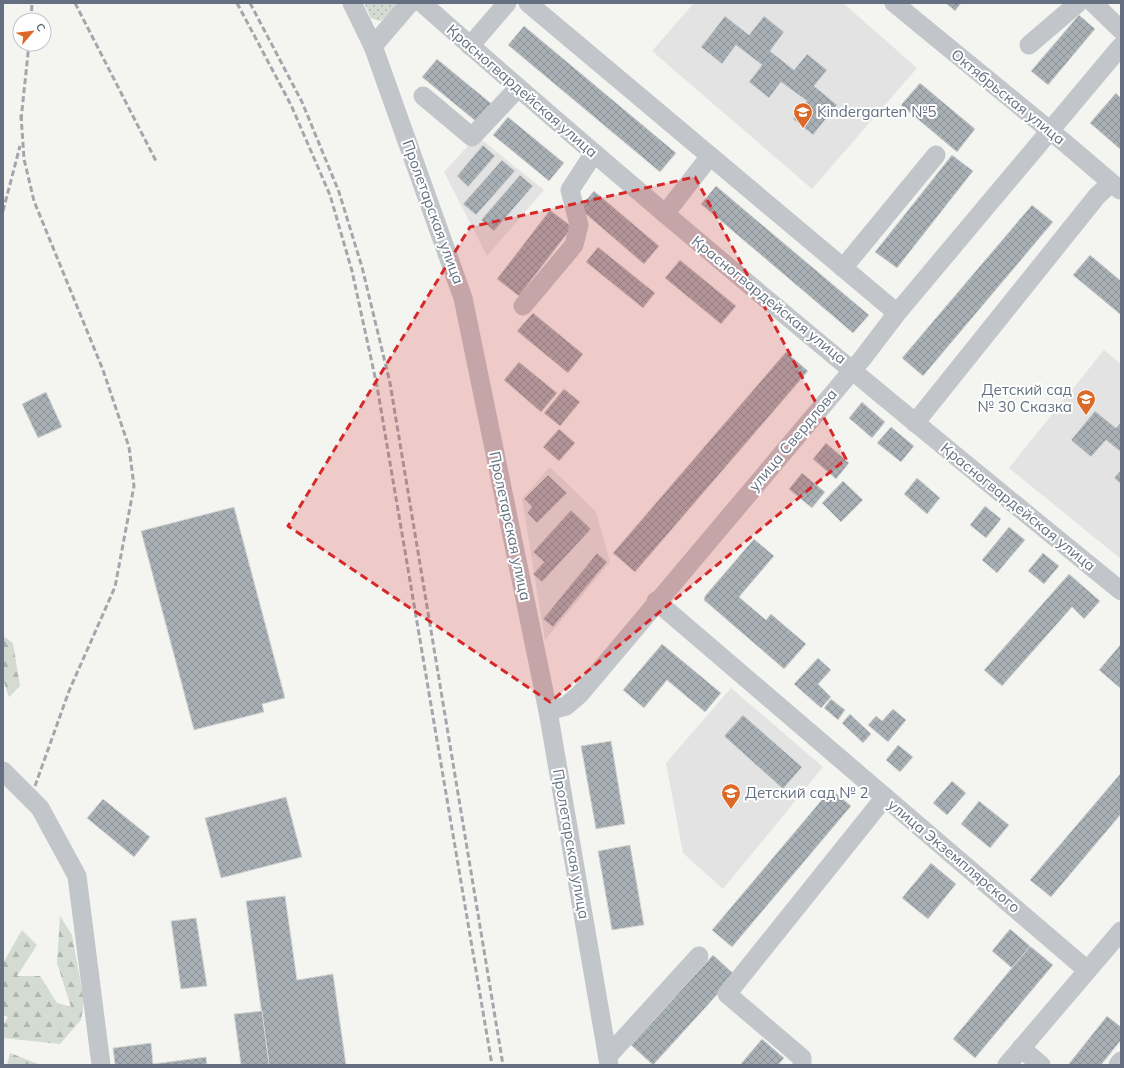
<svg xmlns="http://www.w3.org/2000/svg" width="1124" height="1068" font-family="Mulish,sans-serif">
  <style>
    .built { fill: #e2e3e2 }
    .grass { fill: url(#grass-dots) }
    .forest { fill: url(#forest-firs) }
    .building { fill: url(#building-cross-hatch); stroke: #d5d6d3 }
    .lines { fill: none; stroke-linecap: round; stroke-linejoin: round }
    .minor { stroke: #c2c5c9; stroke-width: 19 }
    .rail { stroke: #a3a7ad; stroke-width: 3; stroke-dasharray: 6 3; stroke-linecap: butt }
    .marked { fill: #d62828; fill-opacity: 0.2; stroke: #d62828; stroke-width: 3; stroke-dasharray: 8 5; stroke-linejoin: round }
    .labels { text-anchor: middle; stroke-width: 4; stroke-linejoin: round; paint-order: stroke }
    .street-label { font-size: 15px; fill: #647081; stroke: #fff }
    .poi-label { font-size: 15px; fill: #647081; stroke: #fff; text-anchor: start }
  </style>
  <defs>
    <pattern id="grass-dots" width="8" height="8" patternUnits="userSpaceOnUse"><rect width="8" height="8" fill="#d4dbd2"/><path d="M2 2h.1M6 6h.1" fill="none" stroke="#b0b6b0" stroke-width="1.8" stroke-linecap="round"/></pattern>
    <pattern id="forest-firs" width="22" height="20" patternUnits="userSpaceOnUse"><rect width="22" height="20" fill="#d4dbd2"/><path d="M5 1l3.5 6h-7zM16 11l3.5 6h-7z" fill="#b0b6b0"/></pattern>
    <pattern id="building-cross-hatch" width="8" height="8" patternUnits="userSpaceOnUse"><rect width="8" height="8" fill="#a8afb5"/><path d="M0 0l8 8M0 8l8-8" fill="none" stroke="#8c9399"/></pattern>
  </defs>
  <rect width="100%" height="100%" fill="#f4f4f1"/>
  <g class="built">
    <path d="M 694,3 L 843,3 L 917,68 L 812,189 L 652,51 Z"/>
    <path d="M 477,136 L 544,190 L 487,256 L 444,172 Z"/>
    <path d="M 1104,350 L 1121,364 L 1121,559 L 1009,468 Z"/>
    <path d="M 550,467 L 596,512 L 610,562 L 545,640 L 522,499 Z"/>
    <path d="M 731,688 L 823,767 L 723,889 L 683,853 L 666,763 Z"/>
  </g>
  <path class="grass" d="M 364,3 L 400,3 L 388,16 L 380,21 L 371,18 Z"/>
  <g class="forest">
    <path d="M 3,636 L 13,643 L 20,686 L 9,697 L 3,680 Z"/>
    <path d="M 60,916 L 72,935 L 84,1002 L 81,1020 L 60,1044 L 3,1038 L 3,1026 L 8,1017 L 3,1015 L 3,963 L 22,930 L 37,945 L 17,976 L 40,976 L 57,1003 L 71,1007 L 57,963 Z"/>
    <path d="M 10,1053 L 41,1065 L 7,1065 Z"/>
  </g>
  <g class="building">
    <path d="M 946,3 L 961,3 L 955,11 Z"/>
    <path d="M 1079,15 L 1095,29 L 1048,85 L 1031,71 Z"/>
    <path d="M 725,16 L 749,35 L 764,16 L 784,32 L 770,51 L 794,70 L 807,54 L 827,70 L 814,86 L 837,105 L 813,135 L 793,119 L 807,101 L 781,82 L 769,98 L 749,82 L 762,65 L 736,45 L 722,64 L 701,47 Z"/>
    <path d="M 524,26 L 676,153 L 660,172 L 508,45 Z"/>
    <path d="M 437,59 L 493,105 L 478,123 L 422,77 Z"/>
    <path d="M 920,83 L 975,129 L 957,152 L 901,105 Z"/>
    <path d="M 1116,93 L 1121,98 L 1121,150 L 1090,123 Z"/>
    <path d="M 508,117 L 564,163 L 549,181 L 493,135 Z"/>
    <path d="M 483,145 L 495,156 L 468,187 L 457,176 Z"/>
    <path d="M 952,155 L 973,171 L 897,268 L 875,252 Z"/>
    <path d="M 502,160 L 515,171 L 476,215 L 463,204 Z"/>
    <path d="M 520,175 L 533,186 L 494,231 L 481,220 Z"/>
    <path d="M 716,186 L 869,315 L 853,333 L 701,204 Z"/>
    <path d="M 594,191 L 659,246 L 644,264 L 579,208 Z"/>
    <path d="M 1032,205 L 1053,222 L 923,376 L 902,358 Z"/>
    <path d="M 550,210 L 572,227 L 519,296 L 497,279 Z"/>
    <path d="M 598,247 L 655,293 L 643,308 L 586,262 Z"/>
    <path d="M 1090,255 L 1121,281 L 1121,315 L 1073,275 Z"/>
    <path d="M 680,260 L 736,306 L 721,324 L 665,278 Z"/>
    <path d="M 533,313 L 583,354 L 568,373 L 517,331 Z"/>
    <path d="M 786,352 L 808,371 L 635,572 L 613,553 Z"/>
    <path d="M 519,362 L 557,393 L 541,412 L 504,380 Z"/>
    <path d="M 564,389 L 580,402 L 560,426 L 544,413 Z"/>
    <path d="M 46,392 L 62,427 L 38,438 L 22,404 Z"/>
    <path d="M 862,402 L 885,422 L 872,438 L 849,418 Z"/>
    <path d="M 1095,411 L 1116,428 L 1121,422 L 1121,452 L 1106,440 L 1091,457 L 1071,440 Z"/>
    <path d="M 891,427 L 914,446 L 901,462 L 877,443 Z"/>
    <path d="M 559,429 L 575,443 L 559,461 L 543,447 Z"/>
    <path d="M 826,443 L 849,463 L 836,479 L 813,459 Z"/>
    <path d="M 1121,470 L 1121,484 L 1114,478 Z"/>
    <path d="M 802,473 L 825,492 L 812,508 L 789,489 Z"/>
    <path d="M 548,475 L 567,493 L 537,523 L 527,513 L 532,507 L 524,499 Z"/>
    <path d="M 917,478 L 940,498 L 927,514 L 904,494 Z"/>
    <path d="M 843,481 L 863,500 L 841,522 L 822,503 Z"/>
    <path d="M 985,506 L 1001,519 L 986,538 L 970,525 Z"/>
    <path d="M 234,507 L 285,698 L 262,704 L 264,712 L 194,730 L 141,531 Z"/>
    <path d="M 571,510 L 591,529 L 542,582 L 533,574 L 544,562 L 533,552 Z"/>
    <path d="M 1009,527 L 1025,540 L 997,573 L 982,560 Z"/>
    <path d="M 754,539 L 774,556 L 739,597 L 766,620 L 771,614 L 806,644 L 784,669 L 704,600 L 705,596 Z"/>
    <path d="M 597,553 L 607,562 L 553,627 L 543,619 Z"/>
    <path d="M 1043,553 L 1059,566 L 1044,584 L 1028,571 Z"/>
    <path d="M 1069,574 L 1100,601 L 1084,619 L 1072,607 L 1002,686 L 984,670 Z"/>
    <path d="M 662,644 L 721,693 L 705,712 L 667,680 L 644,708 L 623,690 Z"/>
    <path d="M 1121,644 L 1121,687 L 1120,688 L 1099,670 Z"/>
    <path d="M 818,658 L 831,670 L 818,684 L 831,697 L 821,708 L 794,684 Z"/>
    <path d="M 831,699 L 845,710 L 838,720 L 824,708 Z"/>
    <path d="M 893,709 L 906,720 L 888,742 L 868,725 L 876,716 L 882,721 Z"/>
    <path d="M 850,714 L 871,734 L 863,743 L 842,723 Z"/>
    <path d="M 743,715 L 802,767 L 783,789 L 724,736 Z"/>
    <path d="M 611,741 L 625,824 L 596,829 L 581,746 Z"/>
    <path d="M 898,745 L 913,757 L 900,772 L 886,760 Z"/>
    <path d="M 1121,773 L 1121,814 L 1051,897 L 1030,880 Z"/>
    <path d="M 952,781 L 966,793 L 947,815 L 933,803 Z"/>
    <path d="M 831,789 L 851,806 L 732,947 L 712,930 Z"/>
    <path d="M 286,797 L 302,857 L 221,878 L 205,818 Z"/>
    <path d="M 103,799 L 150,837 L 134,857 L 87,818 Z"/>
    <path d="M 979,801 L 1009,825 L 990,848 L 961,824 Z"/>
    <path d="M 630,845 L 644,925 L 612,930 L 598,851 Z"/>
    <path d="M 931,863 L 956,884 L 928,919 L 902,898 Z"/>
    <path d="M 285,896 L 297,980 L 333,974 L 346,1065 L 269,1065 L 246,901 Z"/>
    <path d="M 196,918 L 207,986 L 181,989 L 171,921 Z"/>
    <path d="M 1010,929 L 1030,946 L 1012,968 L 992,951 Z"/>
    <path d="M 1030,946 L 1053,965 L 975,1058 L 953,1039 Z"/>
    <path d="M 713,955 L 735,975 L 653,1065 L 631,1045 Z"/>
    <path d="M 262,1011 L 269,1065 L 241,1065 L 234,1014 Z"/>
    <path d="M 1107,1016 L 1121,1027 L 1121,1040 L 1101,1065 L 1068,1065 Z"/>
    <path d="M 762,1039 L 784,1058 L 778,1065 L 740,1065 Z"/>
    <path d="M 151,1043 L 153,1064 L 206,1057 L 207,1065 L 115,1065 L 113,1048 Z"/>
  </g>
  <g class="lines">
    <g class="minor">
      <path d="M 352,3 L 373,46 L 463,298 L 548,711 L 609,1065"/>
      <path d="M 422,3 C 650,205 885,399 1121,591"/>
      <path d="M 528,3 L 897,313"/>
      <path d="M 894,3 L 1065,143 L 1120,190"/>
      <path d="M 1093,3 L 1121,30"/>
      <path d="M 1029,45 L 1078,3"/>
      <path d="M 373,46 L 410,3"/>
      <path d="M 470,46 L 507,3"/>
      <path d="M 423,96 L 472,137 L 518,88"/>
      <path d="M 665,214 L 710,156"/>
      <path d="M 843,268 L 936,155"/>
      <path d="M 523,306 L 574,245 L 579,225 L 570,190 L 594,153"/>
      <path d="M 915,423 L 1097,196 L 1111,183"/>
      <path d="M 656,601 L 1087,970"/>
      <path d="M 548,711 L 566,706 L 580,694 L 862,359 L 897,313 L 1121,46"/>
      <path d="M 3,771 L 40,808 L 77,876 L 101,1065"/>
      <path d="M 1021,1048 L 1041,1065"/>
      <path d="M 608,1056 L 699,956"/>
      <path d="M 802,1065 L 802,1058 L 727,994 L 885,797"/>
      <path d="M 1007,1065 L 1121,931"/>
      <path d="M 1118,1065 L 1121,1061"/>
    </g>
    <g class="rail">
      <path d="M 75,3 L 157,163"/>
      <path d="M 237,3 L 291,105 L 330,195 L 352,271 L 377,386 L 492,1065"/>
      <path d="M 250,3 L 302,102 L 339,192 L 362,267 L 390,383 L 503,1065"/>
      <path d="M 31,20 L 32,3"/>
      <path d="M 21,115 L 24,159 L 34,201 L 103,370 L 129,447 L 134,486 L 115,587 L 69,691 L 35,786"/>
      <path d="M 21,120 L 29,44"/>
      <path d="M 3,211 L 20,146"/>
    </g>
  </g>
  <path class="marked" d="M 695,177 L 846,459 L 550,702 L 288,526 L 470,227 Z"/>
  <defs>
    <g id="school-pin" transform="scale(1)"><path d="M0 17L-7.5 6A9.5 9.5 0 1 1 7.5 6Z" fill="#dd6928" stroke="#fff"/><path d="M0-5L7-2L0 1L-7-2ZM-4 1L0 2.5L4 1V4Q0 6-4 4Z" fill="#fff"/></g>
  </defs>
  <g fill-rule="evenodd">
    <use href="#school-pin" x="803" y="112"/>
    <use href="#school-pin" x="1086" y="399"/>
    <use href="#school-pin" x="731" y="793"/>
  </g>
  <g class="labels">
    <g class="street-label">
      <text transform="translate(522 91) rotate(41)" y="5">Красногвардейская улица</text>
      <text transform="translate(1008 97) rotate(39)" y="5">Октябрьская улица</text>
      <text transform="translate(433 212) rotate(70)" y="5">Пролетарская улица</text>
      <text transform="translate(769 300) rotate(39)" y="5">Красногвардейская улица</text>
      <text transform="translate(793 440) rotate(-50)" y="5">улица Свердлова</text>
      <text transform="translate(1018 507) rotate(39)" y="5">Красногвардейская улица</text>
      <text transform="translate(510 526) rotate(78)" y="5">Пролетарская улица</text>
      <text transform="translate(571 844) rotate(80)" y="5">Пролетарская улица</text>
      <text transform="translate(954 856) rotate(40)" y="5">улица Экземплярского</text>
    </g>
    <g class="poi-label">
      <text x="817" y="117">Kindergarten №5</text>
      <text x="1072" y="395" text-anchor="end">Детский сад<tspan x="1072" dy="17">№ 30 Сказка</tspan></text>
      <text x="745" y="798">Детский сад № 2</text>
    </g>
  </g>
  <rect width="1124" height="1068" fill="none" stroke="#647081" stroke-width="8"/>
  <g transform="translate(32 32) rotate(62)"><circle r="19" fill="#ffffff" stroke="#c1c6cd"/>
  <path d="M0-3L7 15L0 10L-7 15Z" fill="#dd6928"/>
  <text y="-6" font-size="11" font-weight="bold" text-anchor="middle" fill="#647081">С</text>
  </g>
</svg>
